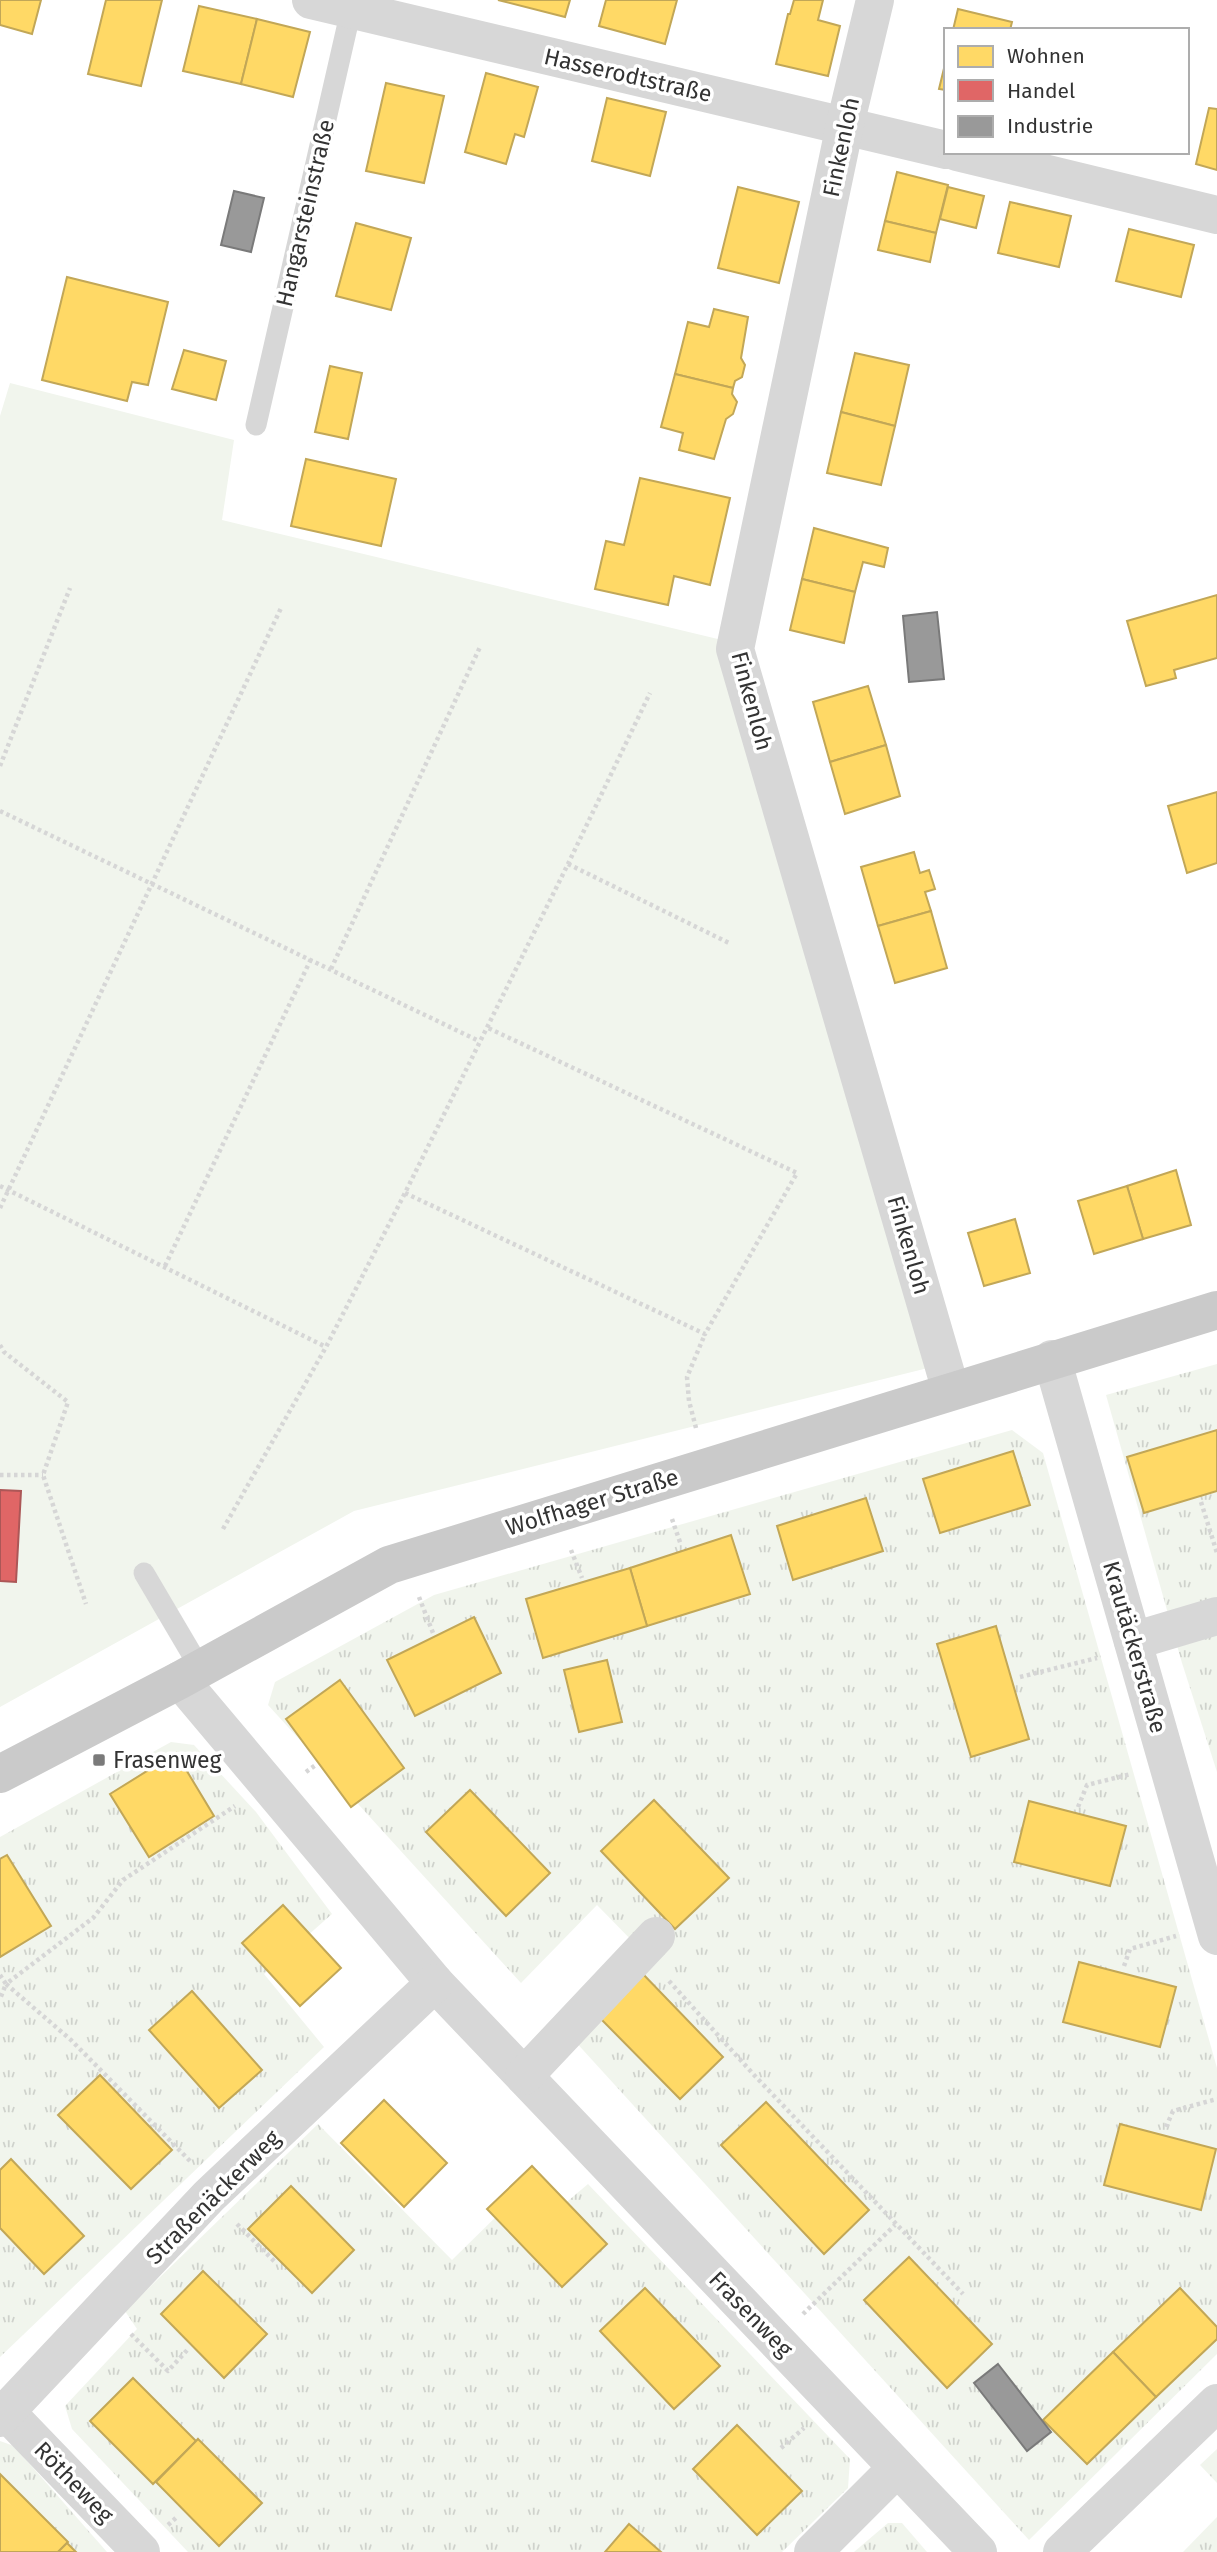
<svg xmlns="http://www.w3.org/2000/svg" width="1217" height="2552" font-family="'Fira Sans',sans-serif">
  <style>
    .grass { fill: url(#grass-tufts) }
    .green { fill: #f1f5ed }
    .homes { fill: #ffd966; stroke: #c2a757; stroke-width: 2 }
    .shops { fill: #e06666; stroke: #ac5757; stroke-width: 2 }
    .industry { fill: #999; stroke: #7a7a7a; stroke-width: 2 }
    .lines { fill: none; stroke-linecap: round; stroke-linejoin: round }
    .path { stroke: #d6d6d6; stroke-width: 4.5; stroke-dasharray: 3.5 3.5; stroke-linecap: butt }
    .lane { stroke: #d7d7d7; stroke-width: 21 }
    .street { stroke: #d7d7d7; stroke-width: 38 }
    .primary { stroke: #cacaca; stroke-width: 38 }
    .poi-dot { fill: #7a7a7a; stroke: #fff; stroke-width: 2.5 }
    .labels { text-anchor: middle; stroke-width: 7; stroke-linejoin: round; paint-order: stroke }
    .street-label { font-size: 23px; fill: #333; stroke: #fff }
    .poi-label { font-size: 23px; fill: #333; stroke: #fff; text-anchor: start }
  </style>
  <defs>
    <pattern id="grass-tufts" width="24" height="20" patternUnits="userSpaceOnUse" patternTransform="scale(1.75)"><rect width="24" height="20" fill="#f1f5ed"/><path d="M3 7l-1-3M5 7V3M7 7l1-3M15 17l-1-3M17 17v-4M19 17l1-3" fill="none" stroke="#cfd2cc"/></pattern>
  </defs>
  <rect width="100%" height="100%" fill="#fff"/>
  <g class="grass">
    <path d="M 1217,1364 L 1217,1772 L 1182,1663 L 1106,1395 Z"/>
    <path d="M 1012,1430 L 1043,1453 L 1217,2068 L 1217,2354 L 1029,2540 L 573,2039 L 642,1951 L 597,1905 L 521,1983 L 268,1705 L 275,1682 L 434,1595 Z"/>
    <path d="M 171,1742 L 194,1745 L 256,1812 L 332,1914 L 264,1974 L 324,2047 L 0,2357 L 0,1837 Z"/>
    <path d="M 318,2124 L 452,2260 L 518,2195 L 543,2222 L 588,2184 L 850,2459 L 848,2488 L 782,2552 L 188,2552 L 72,2429 L 65,2406 L 137,2329 L 125,2311 Z"/>
    <path d="M 0,2441 L 14,2446 L 107,2552 L 0,2552 Z"/>
    <path d="M 1217,2449 L 1217,2483 L 1200,2465 Z"/>
    <path d="M 1217,2517 L 1217,2552 L 1183,2552 Z"/>
    <path d="M 888,2523 L 902,2523 L 927,2552 L 854,2552 Z"/>
  </g>
  <path class="green" d="M 10,383 L 234,440 L 222,520 L 722,640 L 936,1366 L 354,1511 L 0,1707 L 0,416 Z"/>
  <g class="homes">
    <path d="M 0,0 L 41,0 L 32,34 L 0,25 Z"/>
    <path d="M 106,0 L 162,0 L 141,86 L 88,74 Z"/>
    <path d="M 498,0 L 570,0 L 565,17 Z"/>
    <path d="M 606,0 L 677,0 L 665,44 L 599,26 Z"/>
    <path d="M 794,0 L 823,0 L 818,20 L 840,26 L 828,76 L 776,64 L 788,14 L 790,14 Z"/>
    <path d="M 199,6 L 257,19 L 241,84 L 183,71 Z"/>
    <path d="M 958,9 L 1012,22 L 1010,30 L 953,30 Z"/>
    <path d="M 257,19 L 310,32 L 293,97 L 241,84 Z"/>
    <path d="M 946,60 L 946,90 L 939,89 Z"/>
    <path d="M 486,73 L 538,87 L 524,137 L 515,134 L 506,164 L 465,152 Z"/>
    <path d="M 386,83 L 444,96 L 424,183 L 366,171 Z"/>
    <path d="M 607,98 L 666,112 L 650,176 L 592,161 Z"/>
    <path d="M 1209,108 L 1217,109 L 1217,170 L 1196,164 Z"/>
    <path d="M 897,172 L 948,185 L 936,233 L 885,221 Z"/>
    <path d="M 738,187 L 799,202 L 779,283 L 718,268 Z"/>
    <path d="M 948,187 L 984,196 L 976,228 L 940,219 Z"/>
    <path d="M 1010,202 L 1071,216 L 1059,267 L 998,253 Z"/>
    <path d="M 885,221 L 936,233 L 930,262 L 878,250 Z"/>
    <path d="M 356,223 L 411,238 L 391,310 L 336,296 Z"/>
    <path d="M 1129,229 L 1194,245 L 1181,297 L 1116,281 Z"/>
    <path d="M 67,277 L 168,302 L 148,385 L 132,382 L 127,401 L 42,380 Z"/>
    <path d="M 714,309 L 748,317 L 741,358 L 745,365 L 742,377 L 735,381 L 733,388 L 675,374 L 688,322 L 709,327 Z"/>
    <path d="M 184,350 L 226,361 L 216,400 L 172,389 Z"/>
    <path d="M 855,353 L 909,365 L 895,426 L 841,412 Z"/>
    <path d="M 330,366 L 362,373 L 348,439 L 315,432 Z"/>
    <path d="M 675,374 L 733,388 L 732,394 L 737,402 L 733,414 L 726,419 L 714,459 L 679,450 L 683,433 L 661,427 Z"/>
    <path d="M 841,412 L 895,426 L 881,485 L 827,473 Z"/>
    <path d="M 306,459 L 396,479 L 381,546 L 291,526 Z"/>
    <path d="M 640,478 L 730,498 L 710,585 L 674,576 L 668,605 L 595,589 L 606,541 L 624,545 Z"/>
    <path d="M 814,528 L 888,548 L 884,567 L 863,562 L 855,592 L 802,579 Z"/>
    <path d="M 802,579 L 855,592 L 844,643 L 790,630 Z"/>
    <path d="M 1217,595 L 1217,658 L 1174,670 L 1176,678 L 1146,686 L 1127,621 Z"/>
    <path d="M 868,686 L 886,745 L 830,762 L 813,702 Z"/>
    <path d="M 886,745 L 900,796 L 845,814 L 830,762 Z"/>
    <path d="M 1217,792 L 1217,863 L 1187,873 L 1168,806 Z"/>
    <path d="M 914,852 L 920,873 L 929,870 L 935,889 L 925,892 L 931,911 L 878,926 L 861,867 Z"/>
    <path d="M 931,911 L 947,968 L 895,983 L 878,926 Z"/>
    <path d="M 1176,1170 L 1191,1225 L 1143,1239 L 1127,1186 Z"/>
    <path d="M 1127,1186 L 1143,1239 L 1094,1254 L 1078,1201 Z"/>
    <path d="M 1015,1219 L 1030,1273 L 984,1286 L 968,1233 Z"/>
    <path d="M 1217,1430 L 1217,1491 L 1144,1513 L 1127,1457 Z"/>
    <path d="M 1013,1451 L 1030,1505 L 940,1533 L 923,1479 Z"/>
    <path d="M 866,1498 L 883,1551 L 793,1580 L 777,1526 Z"/>
    <path d="M 731,1535 L 750,1594 L 647,1626 L 630,1568 Z"/>
    <path d="M 630,1568 L 647,1626 L 543,1658 L 526,1599 Z"/>
    <path d="M 474,1617 L 501,1673 L 415,1716 L 387,1660 Z"/>
    <path d="M 996,1626 L 1029,1739 L 971,1757 L 937,1644 Z"/>
    <path d="M 607,1660 L 622,1722 L 579,1732 L 564,1670 Z"/>
    <path d="M 340,1680 L 404,1768 L 351,1807 L 286,1719 Z"/>
    <path d="M 176,1753 L 214,1816 L 149,1857 L 110,1794 Z"/>
    <path d="M 470,1790 L 550,1873 L 506,1916 L 426,1832 Z"/>
    <path d="M 654,1800 L 729,1878 L 675,1929 L 601,1851 Z"/>
    <path d="M 1029,1801 L 1126,1826 L 1110,1886 L 1014,1862 Z"/>
    <path d="M 7,1855 L 51,1926 L 0,1957 L 0,1859 Z"/>
    <path d="M 283,1905 L 341,1968 L 300,2006 L 242,1943 Z"/>
    <path d="M 1079,1962 L 1176,1987 L 1160,2047 L 1063,2022 Z"/>
    <path d="M 641,1972 L 723,2057 L 680,2099 L 597,2015 Z"/>
    <path d="M 192,1991 L 262,2070 L 219,2108 L 149,2030 Z"/>
    <path d="M 100,2075 L 172,2150 L 131,2189 L 58,2115 Z"/>
    <path d="M 384,2100 L 447,2163 L 404,2207 L 341,2143 Z"/>
    <path d="M 766,2102 L 869,2210 L 824,2254 L 721,2145 Z"/>
    <path d="M 1120,2124 L 1216,2149 L 1201,2210 L 1104,2185 Z"/>
    <path d="M 11,2159 L 84,2236 L 44,2274 L 0,2228 L 0,2170 Z"/>
    <path d="M 532,2166 L 607,2244 L 562,2287 L 487,2209 Z"/>
    <path d="M 291,2186 L 354,2250 L 312,2293 L 248,2229 Z"/>
    <path d="M 909,2257 L 992,2344 L 947,2388 L 864,2300 Z"/>
    <path d="M 203,2271 L 267,2334 L 224,2378 L 161,2314 Z"/>
    <path d="M 645,2288 L 720,2366 L 674,2409 L 600,2331 Z"/>
    <path d="M 1180,2288 L 1217,2327 L 1217,2339 L 1156,2397 L 1113,2352 Z"/>
    <path d="M 1113,2352 L 1156,2397 L 1087,2464 L 1043,2420 Z"/>
    <path d="M 133,2378 L 196,2441 L 153,2484 L 90,2421 Z"/>
    <path d="M 737,2425 L 802,2491 L 757,2535 L 693,2469 Z"/>
    <path d="M 198,2439 L 262,2503 L 219,2546 L 156,2482 Z"/>
    <path d="M 0,2474 L 68,2542 L 58,2552 L 0,2552 Z"/>
    <path d="M 629,2524 L 661,2552 L 605,2552 Z"/>
    <path d="M 67,2543 L 76,2552 L 58,2552 Z"/>
  </g>
  <path class="shops" d="M 0,1490 L 21,1491 L 16,1582 L 0,1581 Z"/>
  <g class="industry">
    <path d="M 234,191 L 264,198 L 251,252 L 221,245 Z"/>
    <path d="M 937,612 L 944,679 L 909,682 L 903,616 Z"/>
    <path d="M 998,2364 L 1051,2432 L 1027,2451 L 974,2383 Z"/>
  </g>
  <g class="lines">
    <g class="path">
      <path d="M 0,766 L 70,588"/>
      <path d="M 0,811 L 479,1041"/>
      <path d="M 568,864 L 729,943"/>
      <path d="M 331,969 L 480,647"/>
      <path d="M 0,1186 L 326,1347"/>
      <path d="M 405,1193 L 705,1334 L 797,1173 L 486,1027"/>
      <path d="M 0,1208 L 281,608"/>
      <path d="M 165,1266 L 311,959"/>
      <path d="M 0,1345 L 4,1352 L 68,1402 L 43,1475 L 86,1604"/>
      <path d="M 696,1428 L 689,1401 L 687,1377 L 705,1334"/>
      <path d="M 0,1475 L 43,1475"/>
      <path d="M 1201,1502 L 1217,1553"/>
      <path d="M 672,1519 L 681,1545"/>
      <path d="M 223,1529 L 326,1347 L 405,1193 L 568,864 L 650,693"/>
      <path d="M 571,1550 L 582,1578"/>
      <path d="M 419,1597 L 433,1633"/>
      <path d="M 1020,1677 L 1097,1658"/>
      <path d="M 306,1772 L 317,1764"/>
      <path d="M 1078,1807 L 1087,1785 L 1131,1774"/>
      <path d="M 1124,1966 L 1130,1949 L 1176,1936"/>
      <path d="M 0,1975 L 6,1984 L 0,1999"/>
      <path d="M 669,1981 L 755,2076 L 963,2294"/>
      <path d="M 1166,2127 L 1173,2111 L 1217,2099"/>
      <path d="M 190,2161 L 71,2040 L 6,1984 L 93,1918 L 123,1880 L 235,1806"/>
      <path d="M 237,2224 L 276,2263"/>
      <path d="M 803,2314 L 895,2225"/>
      <path d="M 131,2334 L 168,2371 L 189,2348"/>
      <path d="M 781,2448 L 804,2428"/>
      <path d="M 168,2525 L 178,2516"/>
    </g>
    <g class="lane">
      <path d="M 256,425 L 351,10"/>
      <path d="M 144,1573 L 200,1668"/>
    </g>
    <g class="street">
      <path d="M 311,0 L 946,150"/>
      <path d="M 875,0 L 845,125 L 735,649 L 951,1391"/>
      <path d="M 957,152 L 1217,215"/>
      <path d="M 1052,1359 L 1217,1936"/>
      <path d="M 1133,1641 L 1217,1616"/>
      <path d="M 180,1680 L 435,1983 L 978,2552"/>
      <path d="M 524,2076 L 656,1936"/>
      <path d="M 7,2413 L 141,2552"/>
      <path d="M 0,2418 L 209,2196 L 435,1983"/>
      <path d="M 813,2552 L 897,2468"/>
      <path d="M 1062,2552 L 1217,2403"/>
    </g>
    <path class="primary" d="M 0,1774 L 180,1680 L 389,1565 L 1217,1310"/>
  </g>
  <rect class="poi-dot" x="92" y="1753" width="14" height="14" rx="3.5"/>
  <g class="labels">
    <g class="street-label">
      <text transform="translate(628 75) rotate(13)" y="8">Hasserodtstraße</text>
      <text transform="translate(841 147) rotate(-78)" y="8">Finkenloh</text>
      <text transform="translate(305 213) rotate(-77)" y="8">Hangarsteinstraße</text>
      <text transform="translate(752 701) rotate(75)" y="8">Finkenloh</text>
      <text transform="translate(909 1245) rotate(74)" y="8">Finkenloh</text>
      <text transform="translate(592 1502) rotate(-17)" y="8">Wolfhager Straße</text>
      <text transform="translate(1135 1647) rotate(74)" y="8">Krautäckerstraße</text>
      <text transform="translate(213 2197) rotate(-45)" y="8">Straßenäckerweg</text>
      <text transform="translate(751 2314) rotate(46)" y="8">Frasenweg</text>
      <text transform="translate(74 2482) rotate(46)" y="8">Rötheweg</text>
    </g>
    <g class="poi-label">
      <text x="113" y="1768">Frasenweg</text>
    </g>
  </g>
  <rect x="944" y="28" width="245" height="126" fill="#ffffff" stroke="#adadad" stroke-width="2"/>
  <rect x="958" y="46" width="35" height="21" fill="#ffd966" stroke="#adadad" stroke-width="2"/>
  <text x="1007" y="63" font-size="21" fill="#333333">Wohnen</text>
  <rect x="958" y="80" width="35" height="21" fill="#e06666" stroke="#adadad" stroke-width="2"/>
  <text x="1007" y="98" font-size="21" fill="#333333">Handel</text>
  <rect x="958" y="116" width="35" height="21" fill="#999999" stroke="#adadad" stroke-width="2"/>
  <text x="1007" y="133" font-size="21" fill="#333333">Industrie</text>
</svg>
